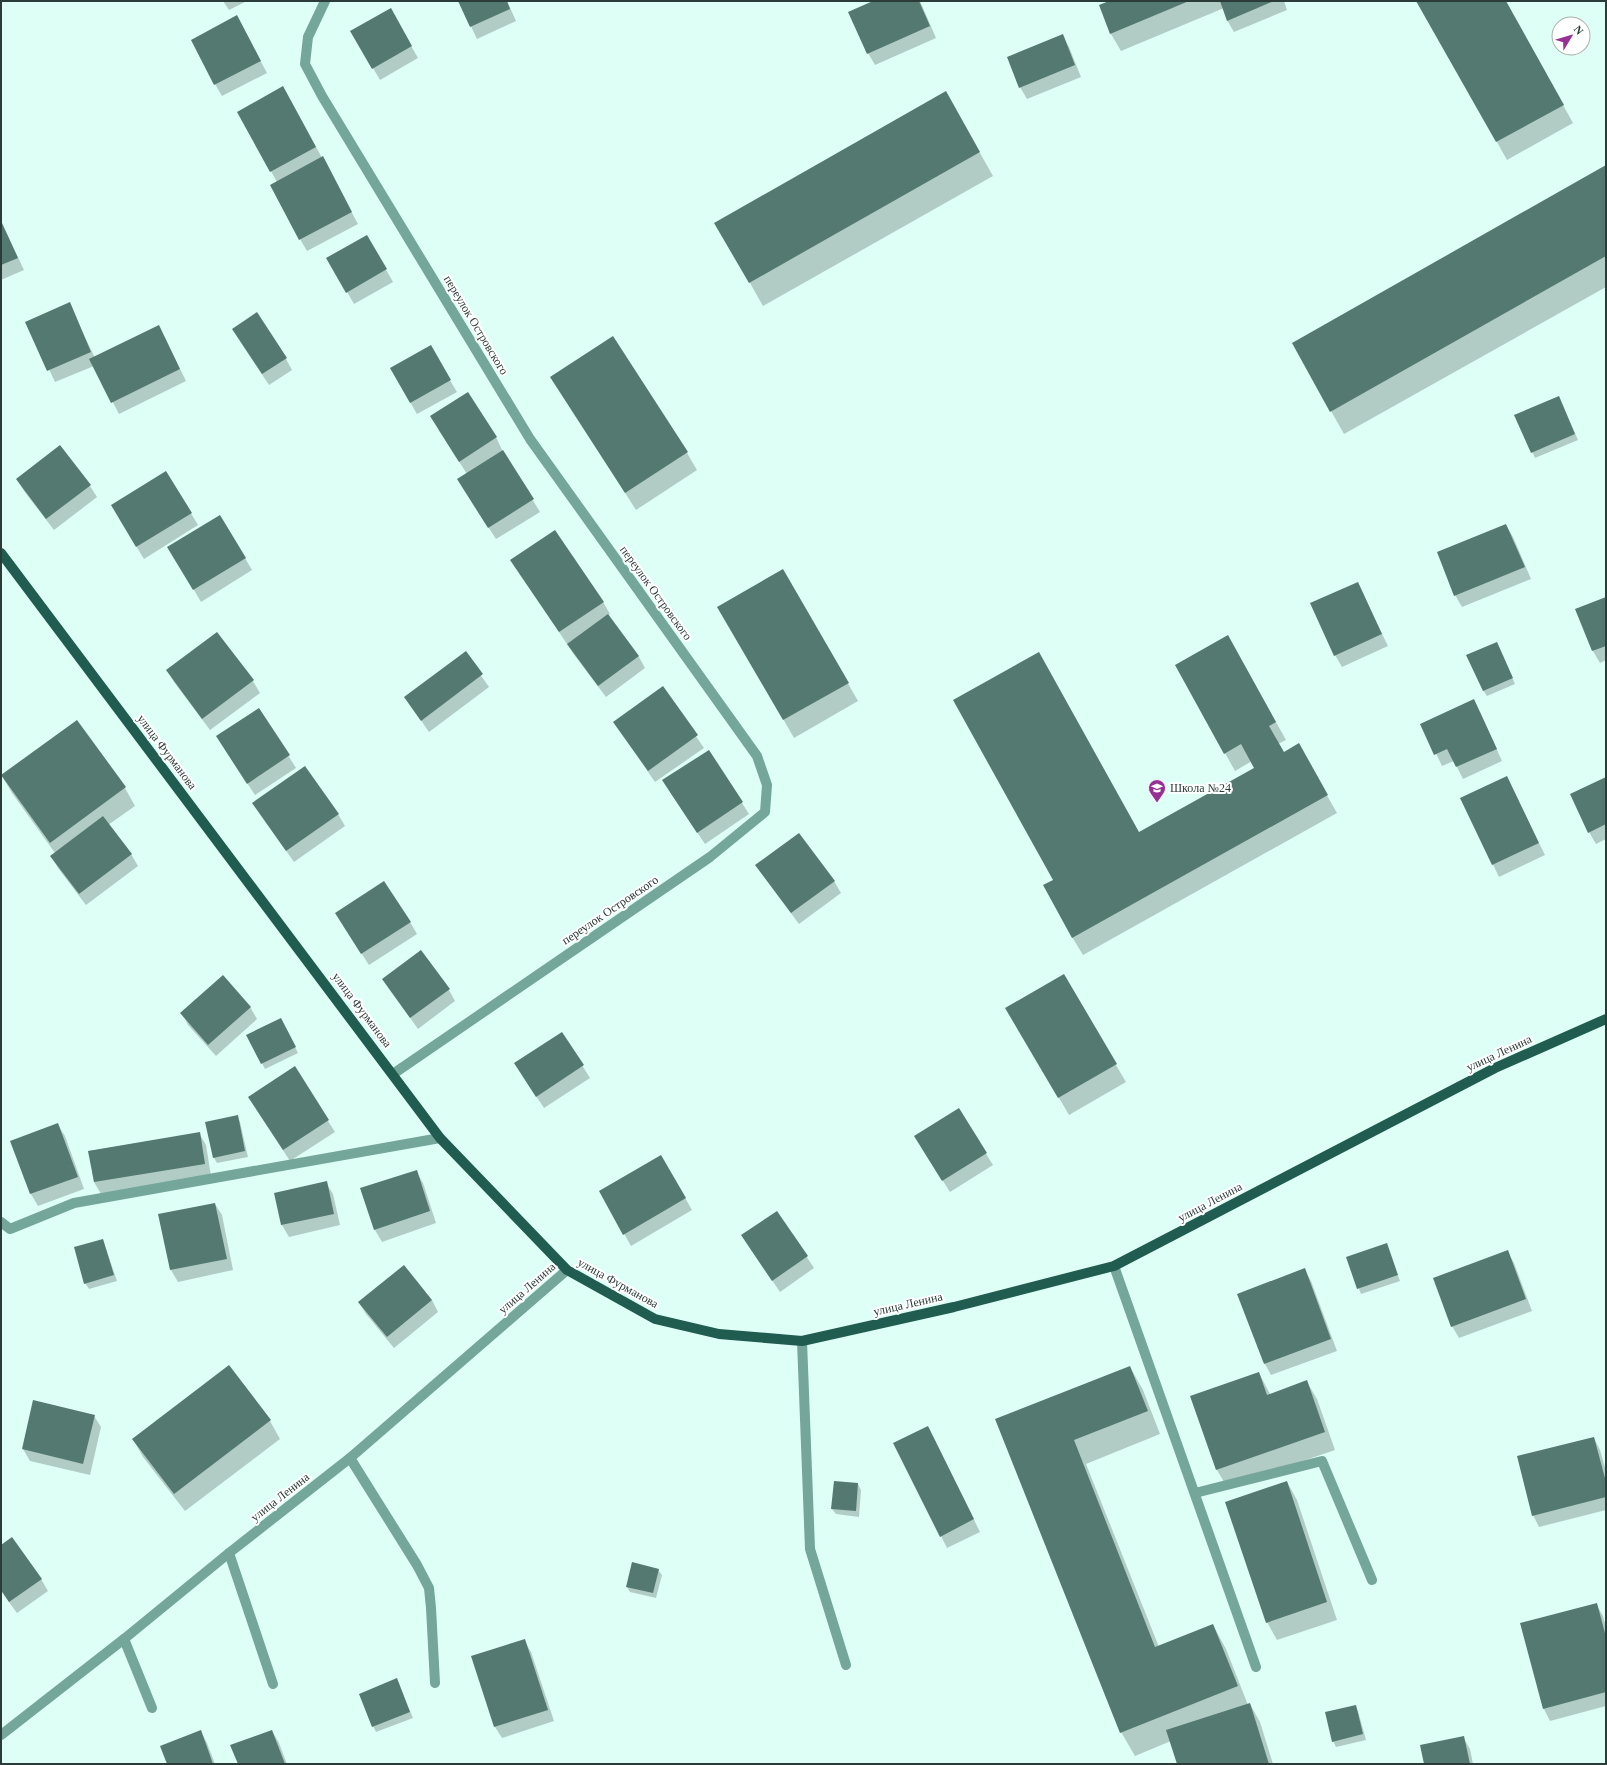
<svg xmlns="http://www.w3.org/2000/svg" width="1607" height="1765" font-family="Georgia,serif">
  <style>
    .shadow { fill: #0003 }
    .building { fill: #547970 }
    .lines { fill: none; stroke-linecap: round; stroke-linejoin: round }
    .minor { stroke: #74a69a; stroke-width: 10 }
    .major { stroke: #215c50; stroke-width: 10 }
    .labels { text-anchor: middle; stroke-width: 4; stroke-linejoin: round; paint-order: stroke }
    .street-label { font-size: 12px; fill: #2b3b37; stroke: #fff }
    .poi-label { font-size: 12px; fill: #2b3b37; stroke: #fff; text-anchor: start }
  </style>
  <rect width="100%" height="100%" fill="#defff6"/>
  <g class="shadow">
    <path d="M 223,1 L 247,1 L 229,10 Z"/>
    <path d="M 459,1 L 507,1 L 516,21 L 477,39 Z"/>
    <path d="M 876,1 L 920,1 L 936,38 L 875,65 L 868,53 Z"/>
    <path d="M 1112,1 L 1284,1 L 1287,10 L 1234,32 L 1227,20 L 1224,8 L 1121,51 L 1111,34 L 1100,6 Z"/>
    <path d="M 1418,1 L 1505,1 L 1573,123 L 1507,160 Z"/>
    <path d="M 390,9 L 418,58 L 380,80 L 352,32 Z"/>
    <path d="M 243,28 L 267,73 L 222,96 L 215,84 Z"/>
    <path d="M 1062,35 L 1069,47 L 1081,77 L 1027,99 L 1020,87 Z"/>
    <path d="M 290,99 L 358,224 L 307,251 L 300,239 L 277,182 L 238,112 Z"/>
    <path d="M 959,116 L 993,176 L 763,306 L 716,223 Z"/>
    <path d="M 1606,166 L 1606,287 L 1344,434 L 1331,411 Z"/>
    <path d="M 1,221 L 24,270 L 1,280 Z"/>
    <path d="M 367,236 L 393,282 L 354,304 L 328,259 Z"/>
    <path d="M 69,304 L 95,358 L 165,338 L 186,381 L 119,414 L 94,366 L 55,382 L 27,322 Z"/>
    <path d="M 240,341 L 286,359 L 292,370 L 269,385 Z"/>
    <path d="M 430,347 L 457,392 L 417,414 L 391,369 Z"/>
    <path d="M 551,377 L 687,453 L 697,470 L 636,510 Z"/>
    <path d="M 1559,397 L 1578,440 L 1535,458 L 1516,415 Z"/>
    <path d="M 438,429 L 496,437 L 502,450 L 540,512 L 496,539 L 465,491 L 467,474 Z"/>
    <path d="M 166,472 L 198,525 L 144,559 L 119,518 Z"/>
    <path d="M 17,479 L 90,486 L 97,497 L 54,530 L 24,491 Z"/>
    <path d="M 220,516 L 252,570 L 201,602 L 169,547 Z"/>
    <path d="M 1506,525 L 1513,537 L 1531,579 L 1462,607 L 1455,595 Z"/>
    <path d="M 511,560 L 603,602 L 610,614 L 608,615 L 639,657 L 645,668 L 606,697 L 575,656 Z"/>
    <path d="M 783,570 L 858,701 L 794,738 L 719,607 Z"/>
    <path d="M 1357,583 L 1388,646 L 1342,667 L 1335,655 Z"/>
    <path d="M 1606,598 L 1606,660 L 1600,663 L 1593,651 L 1577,609 Z"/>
    <path d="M 217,633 L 253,681 L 260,693 L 210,730 L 174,682 L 167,670 Z"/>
    <path d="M 1497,643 L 1515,684 L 1487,696 L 1483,690 Z"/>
    <path d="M 465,653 L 489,687 L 429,732 L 405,697 Z"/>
    <path d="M 1238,654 L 1286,740 L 1278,744 L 1283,753 L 1308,762 L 1337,813 L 1083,955 L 1072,937 L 1139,833 L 1255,768 L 1252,761 L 1235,771 L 1225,753 Z"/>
    <path d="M 663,688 L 704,748 L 655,782 L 614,722 Z"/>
    <path d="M 259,709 L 296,768 L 255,795 L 224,748 Z"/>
    <path d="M 1480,712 L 1502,761 L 1463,779 L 1454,761 L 1442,766 L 1422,724 Z"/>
    <path d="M 77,721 L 125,788 L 135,806 L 108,825 L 131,854 L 138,866 L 86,905 L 58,868 L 51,856 L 55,853 L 12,793 L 2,776 Z"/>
    <path d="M 709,751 L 749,814 L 705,844 L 670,792 Z"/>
    <path d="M 1506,777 L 1545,855 L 1499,877 L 1461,798 Z"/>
    <path d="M 1606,778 L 1606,839 L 1596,844 L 1589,832 Z"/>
    <path d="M 338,814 L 345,826 L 294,862 L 261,815 Z"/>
    <path d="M 757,866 L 834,881 L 841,893 L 799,924 L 764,877 Z"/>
    <path d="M 410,922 L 417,934 L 369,965 L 343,925 Z"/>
    <path d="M 1063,975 L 1126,1082 L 1069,1115 L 1007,1009 Z"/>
    <path d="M 383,979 L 449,990 L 455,1001 L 418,1029 Z"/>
    <path d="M 250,1007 L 257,1019 L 216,1056 L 188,1025 L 182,1013 Z"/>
    <path d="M 284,1025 L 298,1053 L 265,1069 L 262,1063 Z"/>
    <path d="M 562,1033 L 590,1078 L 544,1108 L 522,1075 Z"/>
    <path d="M 294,1068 L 335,1132 L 290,1161 L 256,1109 Z"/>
    <path d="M 959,1110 L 993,1165 L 950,1192 L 922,1148 Z"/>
    <path d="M 237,1116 L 240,1122 L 248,1157 L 217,1163 L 214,1158 Z"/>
    <path d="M 58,1125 L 65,1136 L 84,1189 L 38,1206 L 31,1194 L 12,1142 Z"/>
    <path d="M 199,1133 L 206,1145 L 211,1176 L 101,1194 L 94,1182 L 89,1151 Z"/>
    <path d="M 661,1156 L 692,1210 L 631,1246 L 600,1191 Z"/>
    <path d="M 416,1171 L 423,1183 L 436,1223 L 382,1242 L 375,1230 L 362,1189 Z"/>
    <path d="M 326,1183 L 333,1194 L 340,1225 L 289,1237 L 282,1225 L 275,1194 Z"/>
    <path d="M 215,1204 L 222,1215 L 233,1270 L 178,1282 L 171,1270 Z"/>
    <path d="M 777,1212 L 814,1268 L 780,1292 L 750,1247 Z"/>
    <path d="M 103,1240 L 117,1281 L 89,1289 L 85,1283 Z"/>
    <path d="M 1386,1244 L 1400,1281 L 1361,1294 L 1347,1258 Z"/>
    <path d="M 1507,1251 L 1514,1263 L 1532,1311 L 1459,1338 L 1452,1326 Z"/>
    <path d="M 1304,1269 L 1311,1281 L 1337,1351 L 1271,1375 L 1265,1364 Z"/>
    <path d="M 432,1300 L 438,1312 L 394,1348 L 366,1314 L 359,1303 Z"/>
    <path d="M 229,1366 L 270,1421 L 280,1439 L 185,1511 L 143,1457 L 133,1439 Z"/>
    <path d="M 1130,1367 L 1143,1390 L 1160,1434 L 1086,1464 L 1159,1647 L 1213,1625 L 1226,1649 L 1248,1705 L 1250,1704 L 1260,1722 L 1273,1764 L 1178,1764 L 1171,1741 L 1135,1756 L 1121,1732 L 997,1420 Z"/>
    <path d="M 1259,1373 L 1270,1394 L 1307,1382 L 1317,1399 L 1335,1450 L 1227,1487 L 1217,1470 Z"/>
    <path d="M 94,1416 L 101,1427 L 90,1475 L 30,1461 L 23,1449 Z"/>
    <path d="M 1594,1438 L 1600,1450 L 1606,1471 L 1606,1510 L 1539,1527 L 1533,1515 Z"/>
    <path d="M 934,1439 L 980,1532 L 947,1548 L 941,1536 Z"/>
    <path d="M 1287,1482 L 1297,1500 L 1337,1620 L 1277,1640 L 1267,1622 Z"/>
    <path d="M 858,1484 L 861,1490 L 859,1517 L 836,1514 L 832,1509 Z"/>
    <path d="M 1,1546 L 41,1579 L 48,1591 L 17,1613 L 1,1591 Z"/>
    <path d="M 658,1570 L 662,1575 L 656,1598 L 630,1592 L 627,1587 Z"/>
    <path d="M 1596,1604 L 1603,1616 L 1606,1627 L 1606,1706 L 1550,1721 L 1544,1709 L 1521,1624 Z"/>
    <path d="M 524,1640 L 531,1652 L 554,1721 L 502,1738 L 495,1727 Z"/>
    <path d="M 397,1680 L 413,1718 L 376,1732 L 373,1726 Z"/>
    <path d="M 1355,1706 L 1358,1711 L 1366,1740 L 1336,1747 L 1333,1741 Z"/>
    <path d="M 272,1731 L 279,1743 L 287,1764 L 239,1764 Z"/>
    <path d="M 201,1732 L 207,1743 L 215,1764 L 168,1764 Z"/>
    <path d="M 1463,1737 L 1470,1749 L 1473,1764 L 1425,1764 Z"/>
  </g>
  <g class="building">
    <path d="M 458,1 L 507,1 L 510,9 L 470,27 Z"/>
    <path d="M 873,1 L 919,1 L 930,26 L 867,54 L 848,12 Z"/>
    <path d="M 1109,1 L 1189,1 L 1110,34 L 1099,5 Z"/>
    <path d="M 1220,1 L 1274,1 L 1227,21 Z"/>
    <path d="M 1416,1 L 1506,1 L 1564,105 L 1496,142 Z"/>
    <path d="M 391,8 L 412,46 L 372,69 L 350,31 Z"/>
    <path d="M 237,15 L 261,61 L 214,85 L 191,40 Z"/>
    <path d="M 1063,34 L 1075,65 L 1019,88 L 1007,57 Z"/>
    <path d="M 283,86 L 316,147 L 270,172 L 237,112 Z"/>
    <path d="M 946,91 L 980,152 L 749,283 L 714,223 Z"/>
    <path d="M 323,156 L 352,212 L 299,240 L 270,185 Z"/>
    <path d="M 1606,165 L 1606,256 L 1330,412 L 1292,343 Z"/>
    <path d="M 1,221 L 18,258 L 1,265 Z"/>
    <path d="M 367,235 L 387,269 L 346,293 L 326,258 Z"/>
    <path d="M 70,302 L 91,352 L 47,371 L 25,322 Z"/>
    <path d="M 257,312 L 287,358 L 262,374 L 232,329 Z"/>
    <path d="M 159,325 L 180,369 L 111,403 L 89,359 Z"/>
    <path d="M 613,336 L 688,452 L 625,493 L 550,377 Z"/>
    <path d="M 431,345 L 451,380 L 410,403 L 390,368 Z"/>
    <path d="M 468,392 L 497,437 L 459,462 L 430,416 Z"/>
    <path d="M 1559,396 L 1575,434 L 1531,453 L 1514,415 Z"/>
    <path d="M 60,445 L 91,485 L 46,519 L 16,479 Z"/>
    <path d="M 503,450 L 534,499 L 488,528 L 457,479 Z"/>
    <path d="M 166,471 L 192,513 L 136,547 L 111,505 Z"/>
    <path d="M 220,515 L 246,558 L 193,590 L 167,547 Z"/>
    <path d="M 1506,524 L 1525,567 L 1454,596 L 1437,552 Z"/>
    <path d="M 555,530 L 604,602 L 559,632 L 510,560 Z"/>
    <path d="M 783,569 L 849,683 L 783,720 L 717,607 Z"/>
    <path d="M 1358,582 L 1382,634 L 1334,656 L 1310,603 Z"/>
    <path d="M 1606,597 L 1606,646 L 1592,651 L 1575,609 Z"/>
    <path d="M 608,614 L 639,656 L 598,686 L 567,644 Z"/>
    <path d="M 217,632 L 254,680 L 202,719 L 166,670 Z"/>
    <path d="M 1228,635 L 1276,722 L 1269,726 L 1284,752 L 1299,743 L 1328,795 L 1072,938 L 1043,885 L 1053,880 L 953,700 L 1039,652 L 1139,832 L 1254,768 L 1241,744 L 1224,754 L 1175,665 Z"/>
    <path d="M 1497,642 L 1513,678 L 1483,691 L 1466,655 Z"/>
    <path d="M 466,651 L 483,674 L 421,721 L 404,697 Z"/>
    <path d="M 663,686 L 698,735 L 648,771 L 613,722 Z"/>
    <path d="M 1474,699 L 1497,749 L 1456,767 L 1447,749 L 1434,755 L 1420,724 Z"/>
    <path d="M 259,708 L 290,755 L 247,784 L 216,736 Z"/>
    <path d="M 77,720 L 126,787 L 50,843 L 1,775 Z"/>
    <path d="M 709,750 L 743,802 L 697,833 L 662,780 Z"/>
    <path d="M 305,766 L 339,814 L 286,851 L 252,803 Z"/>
    <path d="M 1507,776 L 1539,843 L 1492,865 L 1460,798 Z"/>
    <path d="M 1606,777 L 1606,824 L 1588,833 L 1570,794 Z"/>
    <path d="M 103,816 L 132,854 L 79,894 L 50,856 Z"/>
    <path d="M 799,833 L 835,881 L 791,913 L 755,865 Z"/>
    <path d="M 384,881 L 411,922 L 361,954 L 335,913 Z"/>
    <path d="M 421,950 L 450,989 L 410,1018 L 382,979 Z"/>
    <path d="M 1064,974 L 1117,1064 L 1058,1098 L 1005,1008 Z"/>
    <path d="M 223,975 L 251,1007 L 208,1045 L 180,1013 Z"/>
    <path d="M 281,1018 L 296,1047 L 261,1064 L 246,1035 Z"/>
    <path d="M 562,1032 L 584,1065 L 536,1097 L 514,1063 Z"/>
    <path d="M 295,1066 L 329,1120 L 283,1150 L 248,1097 Z"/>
    <path d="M 959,1108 L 987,1153 L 942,1181 L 914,1136 Z"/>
    <path d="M 238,1115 L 245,1151 L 213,1158 L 205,1122 Z"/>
    <path d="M 58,1123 L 78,1177 L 30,1194 L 10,1141 Z"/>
    <path d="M 200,1132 L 205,1164 L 94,1182 L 88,1151 Z"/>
    <path d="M 661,1155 L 686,1198 L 623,1235 L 599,1191 Z"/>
    <path d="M 417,1170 L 430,1211 L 374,1230 L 360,1188 Z"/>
    <path d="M 327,1181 L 334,1214 L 281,1225 L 274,1193 Z"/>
    <path d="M 215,1203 L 227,1259 L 170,1270 L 158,1214 Z"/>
    <path d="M 777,1211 L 808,1256 L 772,1281 L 741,1235 Z"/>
    <path d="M 103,1239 L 114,1275 L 84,1284 L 74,1247 Z"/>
    <path d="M 1387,1243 L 1398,1275 L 1357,1289 L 1346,1257 Z"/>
    <path d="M 1508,1250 L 1526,1299 L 1451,1327 L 1433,1278 Z"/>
    <path d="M 404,1265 L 432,1300 L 387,1337 L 358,1302 Z"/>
    <path d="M 1305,1268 L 1331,1339 L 1264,1364 L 1237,1294 Z"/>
    <path d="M 229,1365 L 271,1420 L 174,1494 L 132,1439 Z"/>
    <path d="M 1130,1366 L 1148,1411 L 1074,1440 L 1155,1647 L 1213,1624 L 1238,1686 L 1120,1733 L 995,1419 Z"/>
    <path d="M 1259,1372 L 1267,1395 L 1307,1380 L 1325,1432 L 1216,1470 L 1190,1396 Z"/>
    <path d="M 33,1400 L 95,1415 L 83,1464 L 22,1449 Z"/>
    <path d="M 928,1426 L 974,1519 L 940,1537 L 893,1443 Z"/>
    <path d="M 1594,1437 L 1606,1482 L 1606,1497 L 1532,1516 L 1517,1456 Z"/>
    <path d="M 834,1481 L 858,1483 L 856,1511 L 831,1509 Z"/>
    <path d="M 1287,1481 L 1327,1602 L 1266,1623 L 1225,1502 Z"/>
    <path d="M 12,1537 L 42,1579 L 9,1602 L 1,1590 L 1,1545 Z"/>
    <path d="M 632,1562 L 659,1569 L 653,1593 L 626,1587 Z"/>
    <path d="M 1597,1603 L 1606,1637 L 1606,1692 L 1543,1709 L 1520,1623 Z"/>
    <path d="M 525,1639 L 548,1710 L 494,1727 L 471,1656 Z"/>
    <path d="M 397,1678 L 410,1712 L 372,1727 L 359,1694 Z"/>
    <path d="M 1250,1703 L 1269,1764 L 1177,1764 L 1166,1730 Z"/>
    <path d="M 1356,1705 L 1363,1734 L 1332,1742 L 1325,1712 Z"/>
    <path d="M 201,1730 L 213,1764 L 167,1764 L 160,1746 Z"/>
    <path d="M 272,1730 L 285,1764 L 238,1764 L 230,1745 Z"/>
    <path d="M 1464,1736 L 1470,1764 L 1424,1764 L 1420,1745 Z"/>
  </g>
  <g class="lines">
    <g class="minor">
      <path d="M 325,1 L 308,37 L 305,64 L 322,96 L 530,439 L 757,756 L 767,785 L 765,812 L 710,857 L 393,1074"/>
      <path d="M 1,1222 L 10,1229 L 74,1203 L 440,1138"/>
      <path d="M 1114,1266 L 1256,1667"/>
      <path d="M 802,1341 L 810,1549 L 846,1665"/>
      <path d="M 350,1458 L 417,1565 L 429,1588 L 431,1608 L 435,1683"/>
      <path d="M 1195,1493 L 1322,1461 L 1372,1580"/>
      <path d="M 229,1553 L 273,1684"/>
      <path d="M 124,1639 L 152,1708"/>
      <path d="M 1,1735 L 124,1639 L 229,1553 L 350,1458 L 567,1270"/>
    </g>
    <path class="major" d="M 1,553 L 440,1138 L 567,1270 L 655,1319 L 719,1334 L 802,1341 L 954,1307 L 1114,1266 L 1495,1068 L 1606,1019"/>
  </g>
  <defs>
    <g id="school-pin" transform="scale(0.9)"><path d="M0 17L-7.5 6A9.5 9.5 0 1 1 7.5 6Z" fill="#963095" stroke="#fff"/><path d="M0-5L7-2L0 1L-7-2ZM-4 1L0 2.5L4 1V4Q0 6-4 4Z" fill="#fff"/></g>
  </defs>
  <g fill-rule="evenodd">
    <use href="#school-pin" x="1157" y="788"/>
  </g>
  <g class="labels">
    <g class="street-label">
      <text transform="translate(476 325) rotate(59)" y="4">переулок Островского</text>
      <text transform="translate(656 593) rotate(54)" y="4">переулок Островского</text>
      <text transform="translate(167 752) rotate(53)" y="4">улица Фурманова</text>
      <text transform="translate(610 910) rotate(-34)" y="4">переулок Островского</text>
      <text transform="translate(362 1010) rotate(53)" y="4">улица Фурманова</text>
      <text transform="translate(1499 1053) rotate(-25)" y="4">улица Ленина</text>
      <text transform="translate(1210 1202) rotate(-28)" y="4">улица Ленина</text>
      <text transform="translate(618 1283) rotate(29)" y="4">улица Фурманова</text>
      <text transform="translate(527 1288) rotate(-41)" y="4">улица Ленина</text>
      <text transform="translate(908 1304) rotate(-13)" y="4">улица Ленина</text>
      <text transform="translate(280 1497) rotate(-38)" y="4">улица Ленина</text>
    </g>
    <g class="poi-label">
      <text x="1170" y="792">Школа №24</text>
    </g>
  </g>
  <rect width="1607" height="1765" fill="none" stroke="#2b3b37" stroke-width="4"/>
  <g transform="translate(1571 36) rotate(52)"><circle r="19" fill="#ffffff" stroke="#aab1af"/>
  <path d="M0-3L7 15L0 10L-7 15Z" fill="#963095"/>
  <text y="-6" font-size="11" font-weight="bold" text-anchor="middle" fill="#2b3b37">N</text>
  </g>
</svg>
